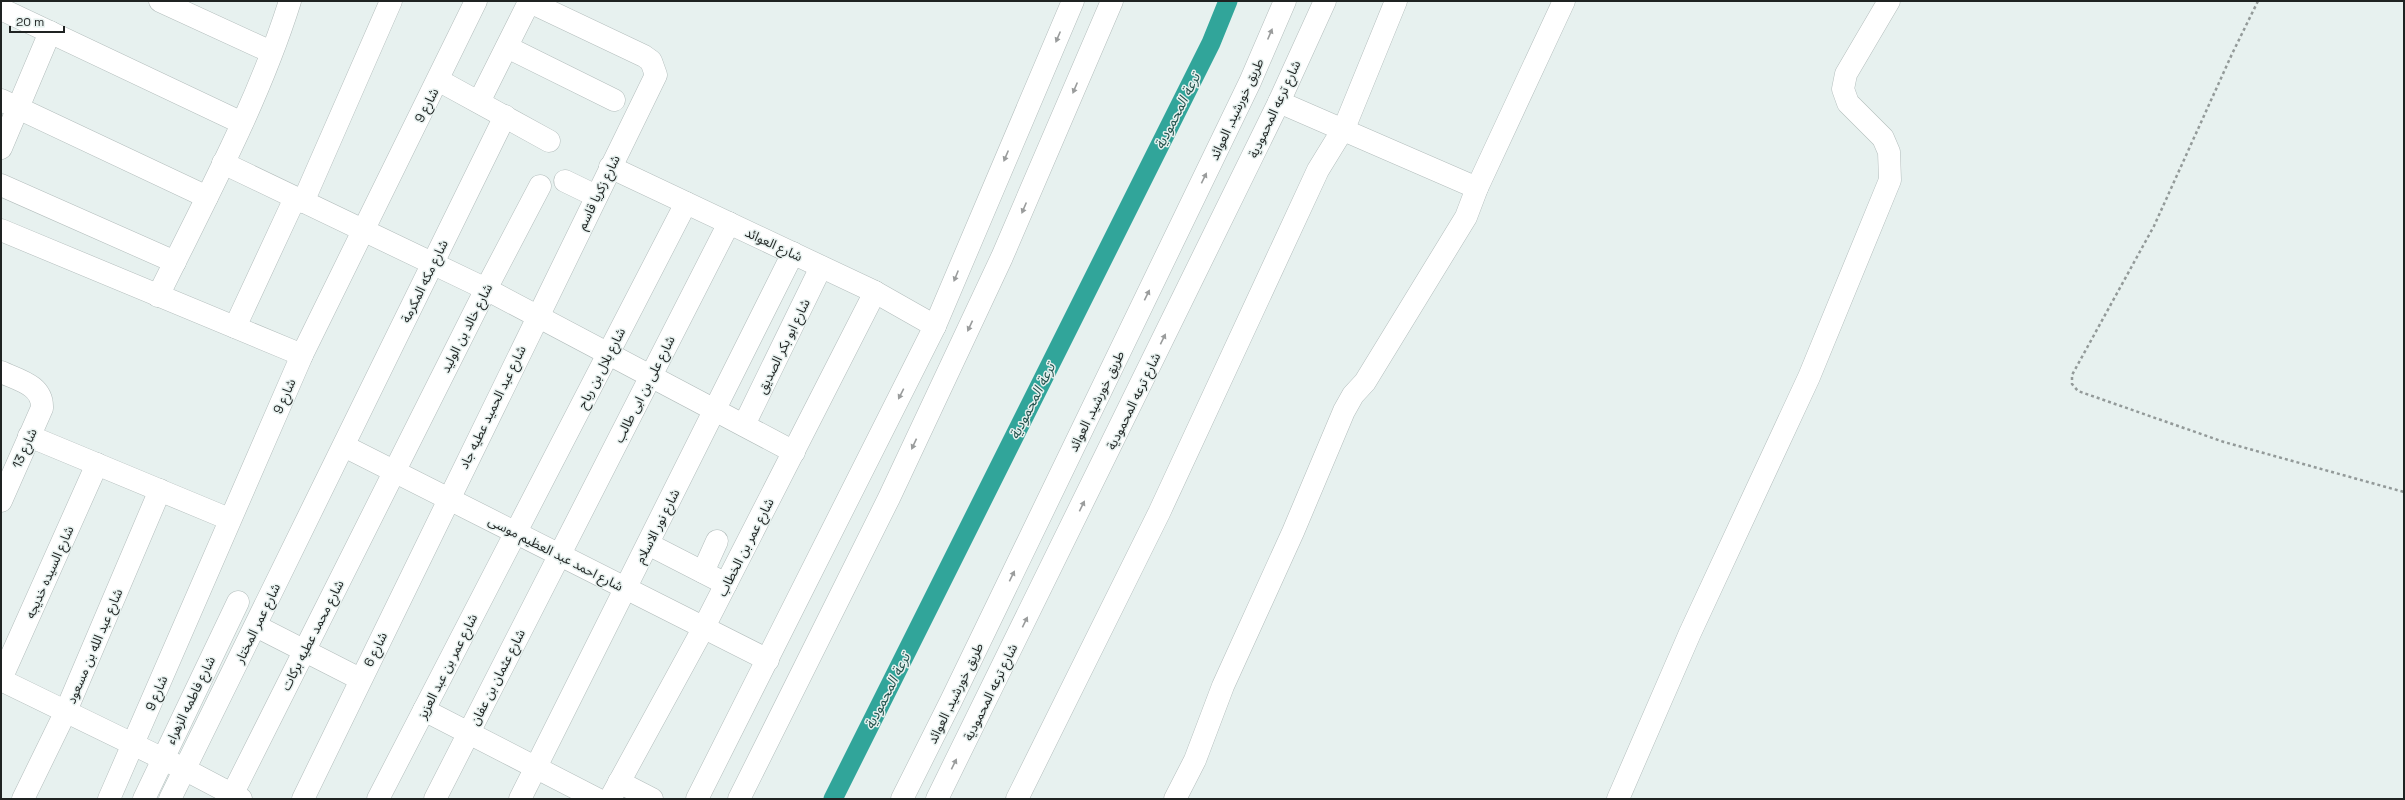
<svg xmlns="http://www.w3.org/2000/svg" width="2405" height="800" font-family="'Space Grotesk','Noto Sans Arabic',sans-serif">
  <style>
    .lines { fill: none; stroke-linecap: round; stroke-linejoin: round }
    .canal { stroke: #31a59a; stroke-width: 19 }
    .minor-casing { stroke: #b3bdbc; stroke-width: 23 }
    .major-casing { stroke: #b3bdbc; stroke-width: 23 }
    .path { stroke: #939a99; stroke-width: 2.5; stroke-dasharray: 3 3; stroke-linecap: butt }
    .minor { stroke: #fff; stroke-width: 22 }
    .major { stroke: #fff; stroke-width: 22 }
    .oneway { fill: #9a9c9c }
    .labels { text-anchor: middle; stroke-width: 3; stroke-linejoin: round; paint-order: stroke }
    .street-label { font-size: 13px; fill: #1f2322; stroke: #e7f1ef }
    .water-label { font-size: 14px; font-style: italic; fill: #22524c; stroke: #e7f1ef }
  </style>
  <rect width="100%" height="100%" fill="#e7f1ef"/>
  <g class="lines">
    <path class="canal" d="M 833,799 L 1211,43 L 1228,1"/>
    <g class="minor-casing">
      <g id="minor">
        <path d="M 160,1 L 271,52"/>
        <path d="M 1,9 L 242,123"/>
        <path d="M 507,47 L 614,100"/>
        <path d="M 438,80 L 549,141"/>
        <path d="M 1,100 L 207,197"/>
        <path d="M 479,102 L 529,2"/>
        <path d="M 1279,102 L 1477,188"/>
        <path d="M 1,148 L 50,32"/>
        <path d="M 223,163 L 486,289 L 794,452"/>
        <path d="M 610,167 L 875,292 L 935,326"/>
        <path d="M 565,181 L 596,196"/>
        <path d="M 1,185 L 175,262"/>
        <path d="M 303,202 L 391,1"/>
        <path d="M 1,230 L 302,355"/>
        <path d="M 158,296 C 205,200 258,103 290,1"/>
        <path d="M 235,327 L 295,198"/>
        <path d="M 1,372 C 18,380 43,385 42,408 L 1,501"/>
        <path d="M 744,425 L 821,267"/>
        <path d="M 29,436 L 229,519"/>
        <path d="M 344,446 L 768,660"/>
        <path d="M 648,544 L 726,584"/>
        <path d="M 703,572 L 717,541"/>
        <path d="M 256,626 L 360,679"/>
        <path d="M 1,679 L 97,464"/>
        <path d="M 1,680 L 186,770 L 241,799"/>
        <path d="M 424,710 L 597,799"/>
        <path d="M 619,782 L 652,799"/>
        <path d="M 23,799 L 66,711 L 160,490"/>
        <path d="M 109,799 L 302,355 L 476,1"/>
        <path d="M 144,799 L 238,602"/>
        <path d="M 170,799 L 505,116"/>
        <path d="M 230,799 L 486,289 L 540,186"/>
        <path d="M 303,799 L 656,75 L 651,61 L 644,56 L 528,1"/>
        <path d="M 378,799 L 686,203"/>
        <path d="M 435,799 L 729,223"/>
        <path d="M 520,799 L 793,253"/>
        <path d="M 610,799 L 704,627 L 875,292"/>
        <path d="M 937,799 L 1279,102 L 1325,1"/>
        <path d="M 1017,799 L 1159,513 L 1318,170 L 1345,126 L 1396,1"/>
        <path d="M 1175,799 L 1195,760 L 1223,686 L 1293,532 L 1344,411 L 1353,395 L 1365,382 L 1466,217 L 1477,188 L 1564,1"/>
        <path d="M 1618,799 L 1690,633 L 1809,377 L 1890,180 L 1889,152 L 1883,138 L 1848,103 L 1843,89 L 1846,74 L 1889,1"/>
      </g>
    </g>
    <g class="major-casing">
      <g id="major">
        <path d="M 697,799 L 935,326 L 1073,1"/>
        <path d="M 739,799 L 889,498 L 1002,257 L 1112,1"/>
        <path d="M 902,799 L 951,701 L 1250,82 L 1285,1"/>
      </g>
    </g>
    <path class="path" d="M 2258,1 L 2232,54 L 2154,226 L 2072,375 L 2072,384 L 2078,391 L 2224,442 L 2404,492"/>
    <use href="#minor" class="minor"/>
    <use href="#major" class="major"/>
  </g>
  <defs><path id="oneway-solid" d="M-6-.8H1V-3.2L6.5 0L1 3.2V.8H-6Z"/></defs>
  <g class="oneway">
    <use href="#oneway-solid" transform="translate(1270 34) rotate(-67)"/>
    <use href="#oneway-solid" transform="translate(1058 37) rotate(113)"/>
    <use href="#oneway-solid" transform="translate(1075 88) rotate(113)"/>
    <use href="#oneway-solid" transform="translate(1006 156) rotate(113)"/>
    <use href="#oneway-solid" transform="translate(1204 178) rotate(-64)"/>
    <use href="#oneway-solid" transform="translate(1024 208) rotate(113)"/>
    <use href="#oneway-solid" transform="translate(956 276) rotate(112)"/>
    <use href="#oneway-solid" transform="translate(1147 295) rotate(-64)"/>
    <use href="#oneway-solid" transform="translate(970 326) rotate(115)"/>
    <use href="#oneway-solid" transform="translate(1163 339) rotate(-64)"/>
    <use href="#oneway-solid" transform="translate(901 394) rotate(117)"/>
    <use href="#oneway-solid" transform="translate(914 444) rotate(115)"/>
    <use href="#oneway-solid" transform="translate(1082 506) rotate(-64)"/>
    <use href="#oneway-solid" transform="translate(1012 576) rotate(-64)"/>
    <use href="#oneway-solid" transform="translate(1025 622) rotate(-64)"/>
    <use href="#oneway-solid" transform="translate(954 764) rotate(-64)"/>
  </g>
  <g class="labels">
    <g class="street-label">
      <text transform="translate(426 105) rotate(-63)" y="5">شارع 9</text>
      <text transform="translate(1236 109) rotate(-65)" y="5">طريق خورشيد, العوائد</text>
      <text transform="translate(1274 109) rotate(-65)" y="5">شارع ترعه المحمودية</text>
      <text transform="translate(598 192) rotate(-64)" y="5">شارع زكريا قاسم</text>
      <text transform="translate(774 244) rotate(25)" y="5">شارع العوائد</text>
      <text transform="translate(424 281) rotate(-64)" y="5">شارع مكه المكرمة</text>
      <text transform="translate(466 328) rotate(-63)" y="5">شارع خالد بن الوليد</text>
      <text transform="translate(783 346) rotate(-64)" y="5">شارع ابو بكر الصديق</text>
      <text transform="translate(601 368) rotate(-63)" y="5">شارع بلال بن رباح</text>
      <text transform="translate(644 389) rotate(-63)" y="5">شارع على بن ابى طالب</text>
      <text transform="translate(284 396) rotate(-66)" y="5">شارع 9</text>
      <text transform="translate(1096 401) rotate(-64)" y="5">طريق خورشيد, العوائد</text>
      <text transform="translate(1133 401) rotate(-64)" y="5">شارع ترعه المحمودية</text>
      <text transform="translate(492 407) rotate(-64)" y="5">شارع عبد الحميد عطيه جاد</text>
      <text transform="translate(24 448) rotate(-66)" y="5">شارع 13</text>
      <text transform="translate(657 526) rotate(-63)" y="5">شارع نور الاسلام</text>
      <text transform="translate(745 547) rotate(-63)" y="5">شارع عمر بن الخطاب</text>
      <text transform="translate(556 553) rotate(27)" y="5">شارع احمد عبد العظيم موسى</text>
      <text transform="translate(49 572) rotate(-66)" y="5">شارع السيده خديجه</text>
      <text transform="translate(257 623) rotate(-64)" y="5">شارع عمر المختار</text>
      <text transform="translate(312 635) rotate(-63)" y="5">شارع محمد عطيه بركات</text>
      <text transform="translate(94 646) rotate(-67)" y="5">شارع عبد الله بن مسعود</text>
      <text transform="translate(375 649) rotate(-64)" y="5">شارع 6</text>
      <text transform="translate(447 666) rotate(-63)" y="5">شارع عمر بن عبد العزيز</text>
      <text transform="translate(497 677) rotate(-63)" y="5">شارع عثمان بن عفان</text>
      <text transform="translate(990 692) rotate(-64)" y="5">شارع ترعه المحمودية</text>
      <text transform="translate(156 693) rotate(-67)" y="5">شارع 9</text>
      <text transform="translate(955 693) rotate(-64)" y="5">طريق خورشيد, العوائد</text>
      <text transform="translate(190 700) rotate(-64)" y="5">شارع فاطمه الزهراء</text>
    </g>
    <g class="water-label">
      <text transform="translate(1177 111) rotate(-63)" y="5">ترعة المحمودية</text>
      <text transform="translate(1032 401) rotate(-63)" y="5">ترعة المحمودية</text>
      <text transform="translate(887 691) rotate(-63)" y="5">ترعة المحمودية</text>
    </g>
  </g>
  <rect width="2405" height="800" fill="none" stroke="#1f2322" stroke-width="4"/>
  <path d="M10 26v6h54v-6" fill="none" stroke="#1f2322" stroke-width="2"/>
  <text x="16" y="26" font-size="12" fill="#1f2322" stroke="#e7f1ef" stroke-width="3" paint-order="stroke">20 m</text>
</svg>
